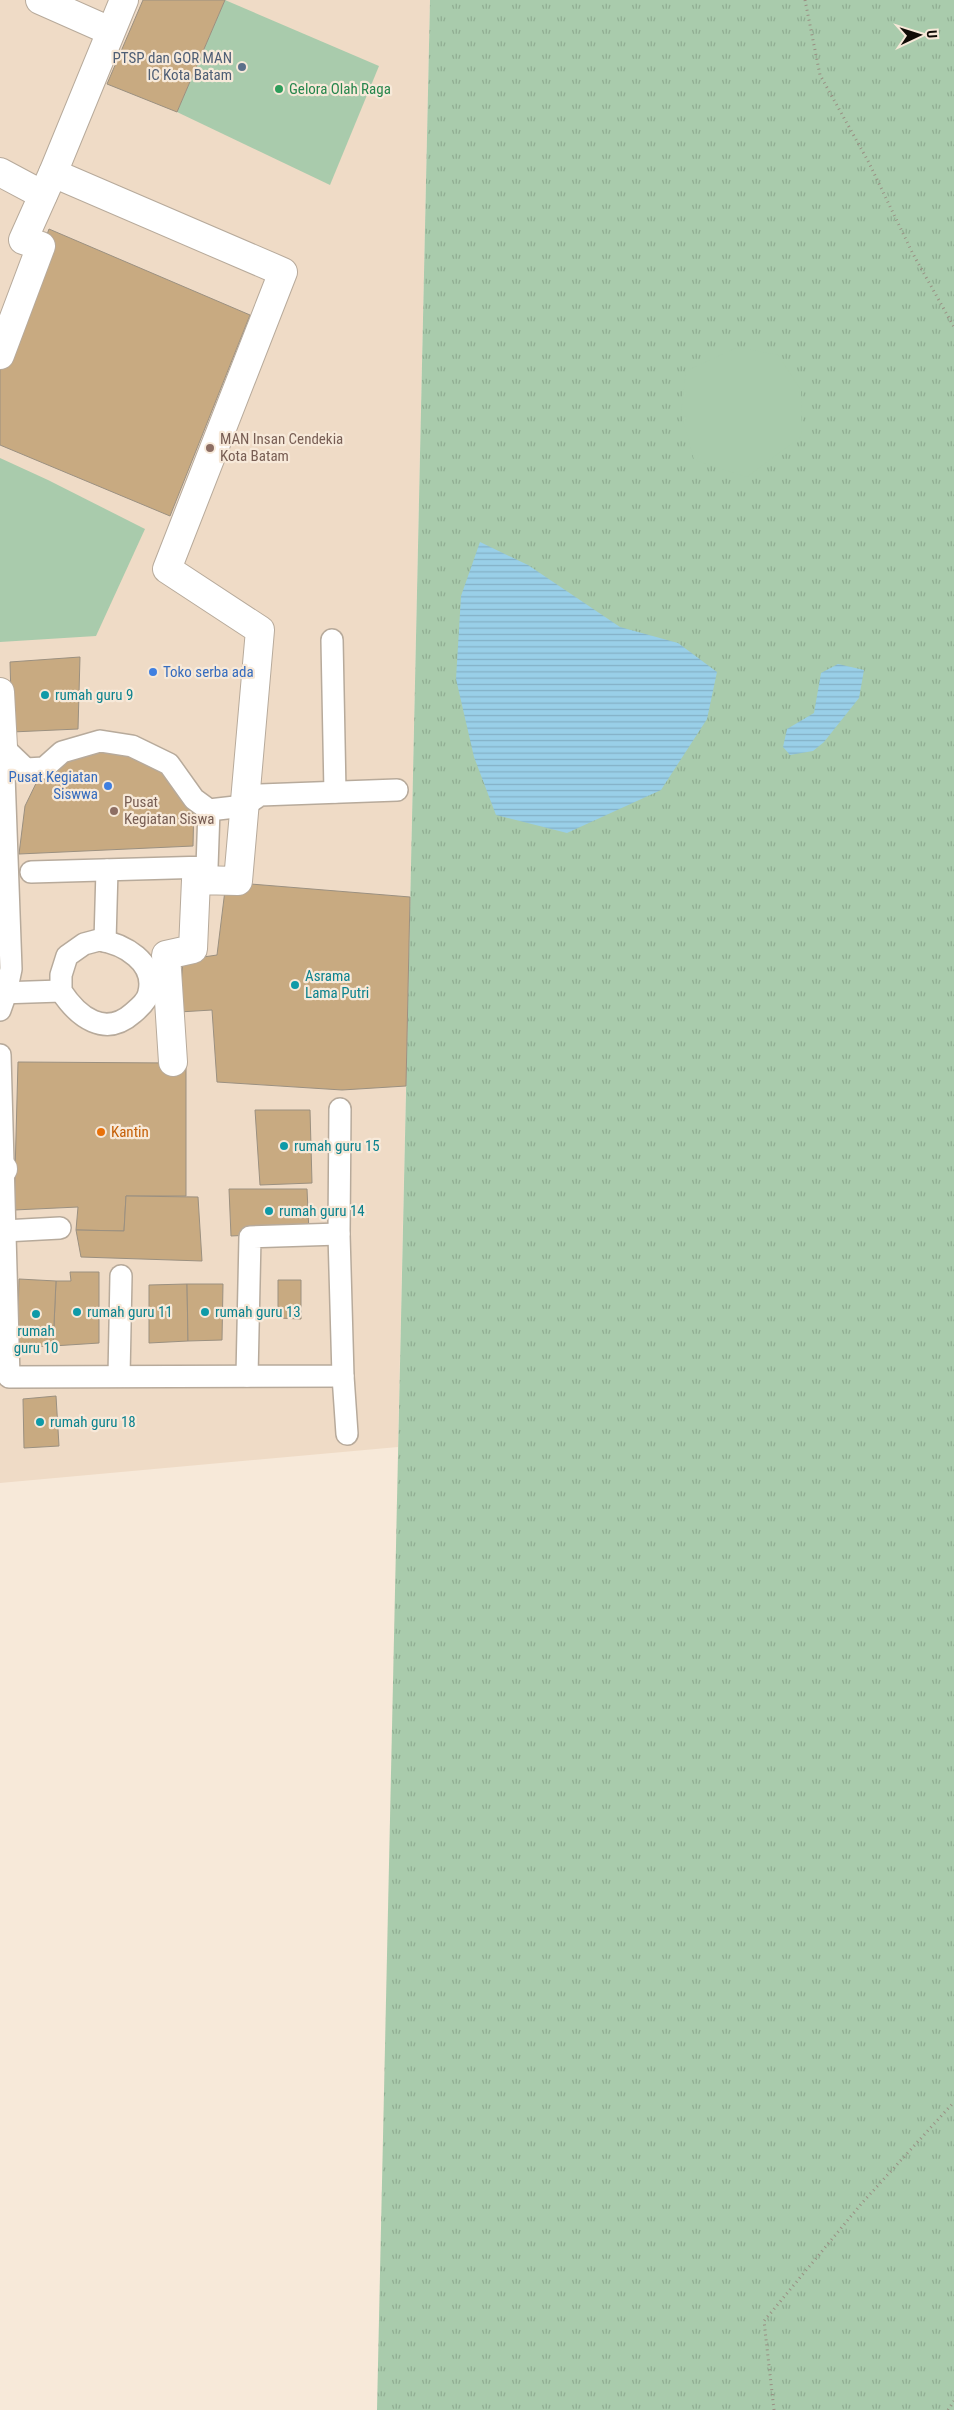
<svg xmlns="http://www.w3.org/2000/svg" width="954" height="2410" font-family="'Roboto Condensed',sans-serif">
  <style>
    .built { fill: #efdbc6 }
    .grass { fill: url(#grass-tufts) }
    .green { fill: #a9cbac }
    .water { fill: url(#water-rules) }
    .building { fill: #c8aa81; stroke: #9b9080 }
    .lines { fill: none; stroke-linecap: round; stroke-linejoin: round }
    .service-casing { stroke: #b7aa9b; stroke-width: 24 }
    .pedestrian-casing { stroke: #b7aa9b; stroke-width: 30 }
    .minor-casing { stroke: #b7aa9b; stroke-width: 30 }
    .path { stroke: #998f83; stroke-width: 3; stroke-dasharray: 1 4; stroke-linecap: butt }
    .service { stroke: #fff; stroke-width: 21 }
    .pedestrian { stroke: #fff; stroke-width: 28 }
    .minor { stroke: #fff; stroke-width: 28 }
    .service-dot { fill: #5c6f8a; stroke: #f7e9d9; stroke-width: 2 }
    .leisure-dot { fill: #2e9e5b; stroke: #f7e9d9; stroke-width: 2 }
    .education-dot { fill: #8d6e63; stroke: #f7e9d9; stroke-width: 2 }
    .shop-dot { fill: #3f7fe0; stroke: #f7e9d9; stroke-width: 2 }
    .culture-dot { fill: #0f9aa8; stroke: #f7e9d9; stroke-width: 2 }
    .food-dot { fill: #e8710a; stroke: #f7e9d9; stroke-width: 2 }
    .labels { text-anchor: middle; stroke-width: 4.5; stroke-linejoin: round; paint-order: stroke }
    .service-label { font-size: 15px; fill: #4e5e75; stroke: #f7e9d9; text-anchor: end }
    .leisure-label { font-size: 15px; fill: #27864d; stroke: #f7e9d9; text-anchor: start }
    .education-label { font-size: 15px; fill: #785e54; stroke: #f7e9d9; text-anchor: start }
    .shop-label { font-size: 15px; fill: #366cbe; stroke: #f7e9d9; text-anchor: start }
    .culture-label { font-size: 15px; fill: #0d838f; stroke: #f7e9d9; text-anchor: start }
    .food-label { font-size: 15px; fill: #c56008; stroke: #f7e9d9; text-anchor: start }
  </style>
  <defs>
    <pattern id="grass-tufts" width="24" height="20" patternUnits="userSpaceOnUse" patternTransform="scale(1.25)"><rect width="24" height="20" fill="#a9cbac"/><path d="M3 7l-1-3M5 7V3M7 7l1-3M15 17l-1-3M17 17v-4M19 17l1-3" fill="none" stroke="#90ad92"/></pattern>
    <pattern id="water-rules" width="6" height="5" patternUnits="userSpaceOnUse" patternTransform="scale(1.25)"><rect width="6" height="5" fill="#99cfe8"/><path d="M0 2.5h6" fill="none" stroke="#83b0c6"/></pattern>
  </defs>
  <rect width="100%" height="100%" fill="#f7e9d9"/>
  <path class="built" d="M 0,0 L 430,0 L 398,1447 L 0,1483 Z"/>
  <path class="grass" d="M 430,0 L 954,0 L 954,2410 L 377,2410 Z"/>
  <g class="green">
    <path d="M 225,0 L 379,66 L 330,185 L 177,112 Z"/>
    <path d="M 738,347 L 778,355 L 801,390 L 802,436 L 747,477 L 694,460 L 681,413 L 686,371 Z"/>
    <path d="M 0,458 L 48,480 L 145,529 L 96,636 L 0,642 Z"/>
  </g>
  <g class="water">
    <path d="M 480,542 L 528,565 L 620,627 L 678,643 L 717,672 L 707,719 L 661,790 L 567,833 L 496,815 L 474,757 L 456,679 L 461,596 Z"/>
    <path d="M 838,664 L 864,670 L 859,698 L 824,742 L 813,751 L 790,755 L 783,747 L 787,729 L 814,713 L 821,673 Z"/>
  </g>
  <g class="building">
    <path d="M 143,0 L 225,0 L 177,112 L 107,84 Z"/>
    <path d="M 49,229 L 250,315 L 170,516 L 0,445 L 0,362 Z"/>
    <path d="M 80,657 L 78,729 L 12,732 L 10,662 Z"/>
    <path d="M 99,744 L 168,767 L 194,802 L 193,846 L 19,854 L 25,806 L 42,771 Z"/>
    <path d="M 226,882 L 410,897 L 406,1086 L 342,1090 L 217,1082 L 212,1010 L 179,1012 L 183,960 L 217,955 Z"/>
    <path d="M 18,1062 L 173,1063 L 186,1067 L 186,1196 L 126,1196 L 124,1231 L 76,1230 L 78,1207 L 14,1210 Z"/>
    <path d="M 255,1110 L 310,1110 L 312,1183 L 260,1185 Z"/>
    <path d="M 229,1189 L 307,1189 L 309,1232 L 231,1236 Z"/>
    <path d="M 126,1196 L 198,1197 L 202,1261 L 81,1257 L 76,1230 L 124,1231 Z"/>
    <path d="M 70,1272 L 99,1272 L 99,1343 L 53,1346 L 56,1281 L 71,1281 Z"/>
    <path d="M 19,1279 L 56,1281 L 53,1346 L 17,1347 Z"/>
    <path d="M 278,1280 L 301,1280 L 301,1319 L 278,1318 Z"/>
    <path d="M 187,1284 L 188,1341 L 149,1343 L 149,1285 Z"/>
    <path d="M 187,1284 L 223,1284 L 222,1340 L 188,1341 Z"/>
    <path d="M 56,1396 L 59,1446 L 24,1448 L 23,1399 Z"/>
  </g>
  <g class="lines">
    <g class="service-casing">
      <g id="service">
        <path d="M 332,640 L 335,792"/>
        <path d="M 0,747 L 3,747 L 26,769 L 44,768 L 62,752 L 100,741 L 132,746 L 169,764 L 194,799 L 209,810 L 244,806 L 260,795 L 397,790"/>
        <path d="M 31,872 L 207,867 L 209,810"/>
        <path d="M 99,940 C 124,944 156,962 149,992 C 148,1000 139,1008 133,1013 C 105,1038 78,1017 61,991 L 61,975 L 67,956 L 84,944 Z"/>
        <path d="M 105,941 L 107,870"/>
        <path d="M 0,993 L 61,991"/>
        <path d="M 0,1010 L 6,993 L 11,969 L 3,747"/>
        <path d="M 0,1055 L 9,1377 L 343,1376 L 339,1234 L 340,1109"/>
        <path d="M 4,1231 L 60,1228"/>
        <path d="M 119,1376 L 121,1276"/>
        <path d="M 247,1376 L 250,1237 L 339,1234"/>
        <path d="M 343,1376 L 347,1434"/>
      </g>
    </g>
    <g class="pedestrian-casing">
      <g id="pedestrian">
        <path d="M 124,0 L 53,173 L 283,272 L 167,569 L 260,630 L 238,881 L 196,880 L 193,949 L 166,955 L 173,1062"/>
        <path d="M 0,172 L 43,195"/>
        <path d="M 0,355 L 41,246 L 23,240 L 53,173"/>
        <path d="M 0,692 L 3,747"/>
        <path d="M 0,1169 L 3,1169"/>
      </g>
    </g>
    <g class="minor-casing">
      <path id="minor" d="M 40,0 L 101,27"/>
    </g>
    <g class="path">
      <path d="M 805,0 L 820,75 L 868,161 L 913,254 L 954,327"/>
      <path d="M 774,2410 L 764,2321 L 862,2203 L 954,2102"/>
      <path d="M 948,2410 L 954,2401"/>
    </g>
    <use href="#service" class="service"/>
    <use href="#pedestrian" class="pedestrian"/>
    <use href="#minor" class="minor"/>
  </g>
  <circle class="service-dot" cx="242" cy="67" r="5"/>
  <circle class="leisure-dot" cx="279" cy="89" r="5"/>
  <g class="education-dot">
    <circle cx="210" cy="448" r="5"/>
    <circle cx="114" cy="811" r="5"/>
  </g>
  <g class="shop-dot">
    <circle cx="153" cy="672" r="5"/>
    <circle cx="108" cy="786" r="5"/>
  </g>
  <g class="culture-dot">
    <circle cx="45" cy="695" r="5"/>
    <circle cx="295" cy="985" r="5"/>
    <circle cx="284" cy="1146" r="5"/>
    <circle cx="269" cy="1211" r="5"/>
    <circle cx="77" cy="1312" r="5"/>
    <circle cx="205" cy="1312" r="5"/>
    <circle cx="36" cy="1314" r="5"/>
    <circle cx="40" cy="1422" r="5"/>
  </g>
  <circle class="food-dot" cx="101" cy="1132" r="5"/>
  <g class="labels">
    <g class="service-label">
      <text x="232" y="63">PTSP dan GOR MAN<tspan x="232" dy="17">IC Kota Batam</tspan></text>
    </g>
    <g class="leisure-label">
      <text x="289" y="94">Gelora Olah Raga</text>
    </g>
    <g class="education-label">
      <text x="220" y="444">MAN Insan Cendekia<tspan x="220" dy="17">Kota Batam</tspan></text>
      <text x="124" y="807">Pusat<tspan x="124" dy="17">Kegiatan Siswa</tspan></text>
    </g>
    <g class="shop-label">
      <text x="163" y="677">Toko serba ada</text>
      <text x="98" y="782" text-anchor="end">Pusat Kegiatan<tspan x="98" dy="17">Siswwa</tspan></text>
    </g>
    <g class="culture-label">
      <text x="55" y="700">rumah guru 9</text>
      <text x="305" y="981">Asrama<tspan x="305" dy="17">Lama Putri</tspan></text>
      <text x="294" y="1151">rumah guru 15</text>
      <text x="279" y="1216">rumah guru 14</text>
      <text x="87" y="1317">rumah guru 11</text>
      <text x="215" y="1317">rumah guru 13</text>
      <text x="36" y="1336" text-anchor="middle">rumah<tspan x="36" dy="17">guru 10</tspan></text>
      <text x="50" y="1427">rumah guru 18</text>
    </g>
    <g class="food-label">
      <text x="111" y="1137">Kantin</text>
    </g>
  </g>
  <g transform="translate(919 35) rotate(86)" stroke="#f7e9d9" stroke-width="4" paint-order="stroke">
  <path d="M0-4L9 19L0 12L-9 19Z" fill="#100b06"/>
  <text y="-8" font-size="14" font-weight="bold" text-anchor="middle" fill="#100b06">U</text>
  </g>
</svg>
